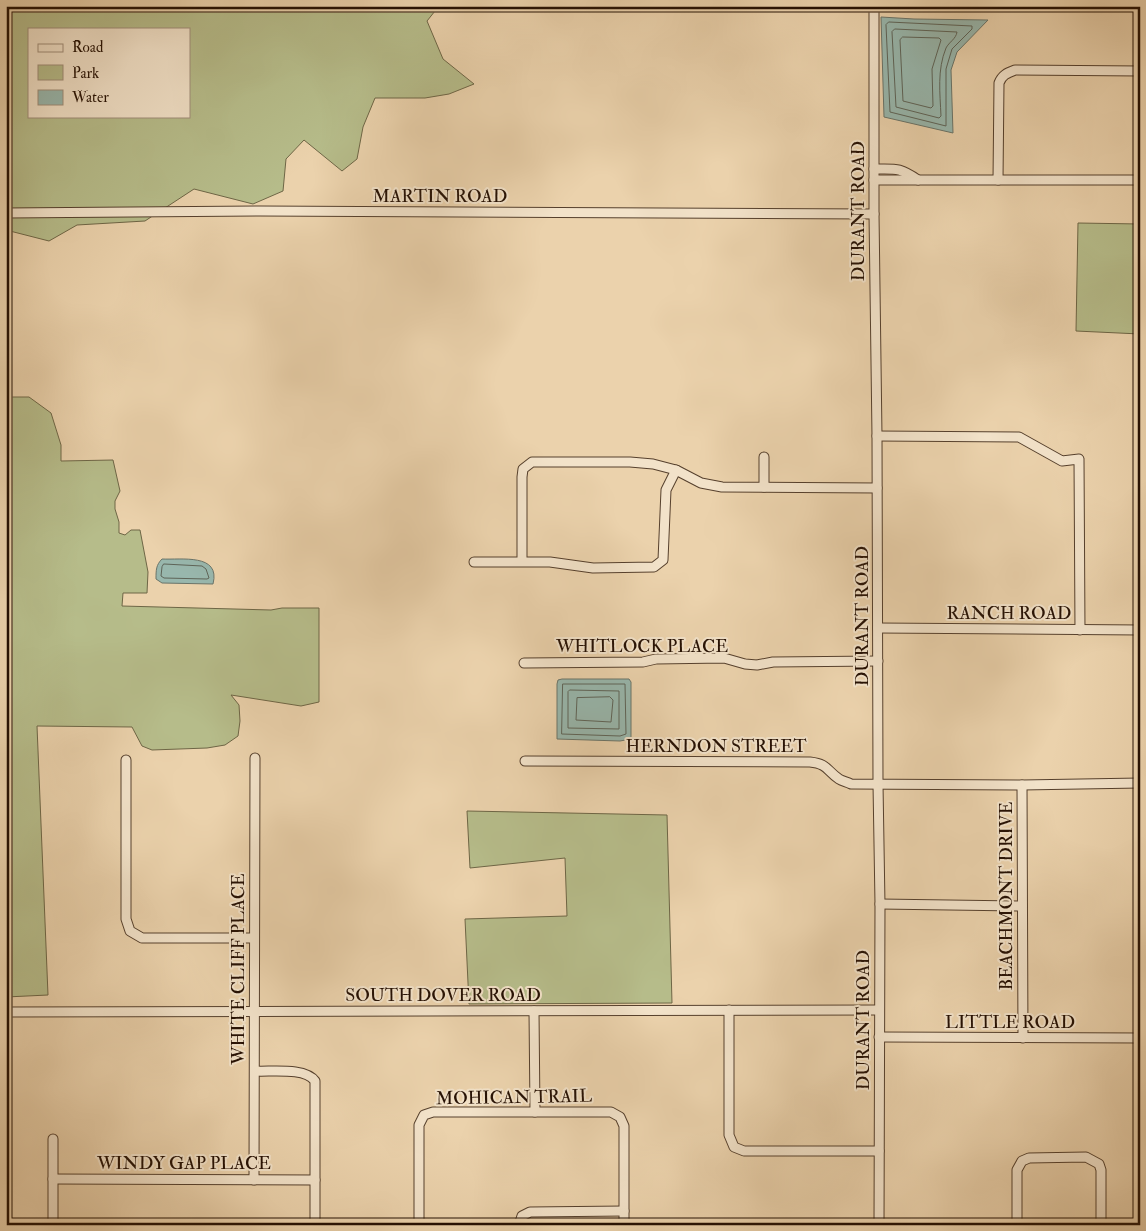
<svg xmlns="http://www.w3.org/2000/svg" width="1146" height="1231" font-family="'IM FELL Double Pica',serif">
  <style>
    .green { fill: #b6bc8a; stroke: #6e6646; fill-rule: evenodd }
    .water { fill: #98b7ad; stroke: #6a7469 }
    .lines { fill: none; stroke-linecap: round; stroke-linejoin: round }
    .shore { stroke: #5e6458; stroke-width: 1 }
    .minor-casing { stroke: #56402d; stroke-width: 11 }
    .minor { stroke: #f2e2c9; stroke-width: 9 }
    .labels { text-anchor: middle; stroke-width: 4; stroke-linejoin: round; paint-order: stroke }
    .street-label { font-size: 18px; fill: #251003; stroke: #f2e2c9 }
  </style>
  <rect width="100%" height="100%" fill="#ebd2ac"/>
  <filter id="stains"><feTurbulence type="fractalNoise" baseFrequency=".004" numOctaves="4"/><feColorMatrix values="0 0 0 0 .2 0 0 0 0 .09 0 0 0 0 .02 0 0 0 .5 -.17"/></filter>
  <radialGradient id="worn" r=".72"><stop offset=".6" stop-color="#630" stop-opacity="0"/><stop offset="1" stop-color="#630" stop-opacity=".3"/></radialGradient>
  <g class="green">
    <path d="M 6,6 L 439,6 L 427,21 L 443,59 L 474,84 L 449,94 L 425,98 L 375,98 L 363,127 L 357,159 L 342,171 L 304,140 L 286,159 L 283,191 L 253,204 L 194,189 L 165,208 L 6,209 ZM 29,29 L 189,29 L 189,116 L 29,116 Z"/>
    <path d="M 154,215 L 145,221 L 77,225 L 49,241 L 6,230 L 6,216 Z"/>
    <path d="M 1078,223 L 1140,224 L 1140,334 L 1076,331 Z"/>
    <path d="M 6,397 L 29,397 L 51,413 L 61,445 L 61,461 L 113,460 L 120,491 L 115,501 L 115,509 L 119,522 L 119,533 L 125,535 L 131,530 L 140,530 L 148,572 L 147,593 L 123,593 L 122,606 L 271,610 L 282,608 L 319,608 L 319,702 L 301,706 L 231,695 L 239,705 L 240,721 L 238,736 L 225,745 L 207,748 L 152,750 L 142,746 L 132,727 L 37,726 L 48,995 L 6,997 Z"/>
    <path d="M 467,811 L 667,815 L 672,1003 L 469,1004 L 465,919 L 567,916 L 565,858 L 470,868 Z"/>
  </g>
  <g class="water">
    <path d="M 881,17 L 914,19 L 988,20 L 957,52 L 951,70 L 953,133 L 884,117 Z"/>
    <path d="M 162,559 C 181,560 221,553 213,584 L 162,583 L 156,579 C 156,570 156,565 162,559 Z"/>
    <path d="M 562,679 L 629,679 L 631,682 L 631,739 L 620,741 L 557,739 L 557,684 L 558,680 Z"/>
  </g>
  <g class="lines">
    <g class="shore">
      <path d="M 889,22 L 972,26 L 972,29 L 952,49 L 946,69 L 946,126 L 890,112 L 886,25 Z"/>
      <path d="M 895,29 L 957,32 C 956,39 949,42 946,48 C 937,70 940,93 941,116 L 939,118 L 896,107 L 892,32 Z"/>
      <path d="M 903,37 L 939,38 L 941,40 L 932,69 L 933,106 L 931,108 L 903,101 L 900,40 Z"/>
      <path d="M 164,564 L 202,566 L 206,569 L 209,578 L 207,579 L 164,578 L 161,576 L 162,567 Z"/>
      <path d="M 563,684 L 625,684 L 626,734 L 620,736 L 562,734 Z"/>
      <path d="M 570,690 L 619,691 L 619,729 L 568,728 L 568,692 Z"/>
      <path d="M 610,697 L 613,700 L 611,722 L 576,720 L 577,698 Z"/>
    </g>
    <g class="minor-casing">
      <g id="minor">
        <path d="M 874,6 L 874,214 L 877,436 L 878,784 L 880,904 L 879,1225"/>
        <path d="M 874,169 C 896,169 899,167 918,180"/>
        <path d="M 874,180 L 1140,180"/>
        <path d="M 998,180 L 999,83 C 1002,75 1007,73 1015,70 L 1140,71"/>
        <path d="M 6,213 L 260,211 L 874,214"/>
        <path d="M 877,436 L 1019,437 L 1062,461 L 1079,459 L 1080,630"/>
        <path d="M 764,487 L 764,457"/>
        <path d="M 522,561 L 522,477 L 523,469 L 532,462 L 630,462 L 653,464 L 676,470 L 701,483 L 722,487 L 877,488"/>
        <path d="M 474,562 L 550,562 L 593,568 L 654,567 L 663,560 L 666,490 L 676,470"/>
        <path d="M 878,628 L 1140,630"/>
        <path d="M 524,663 L 643,662 L 656,659 L 724,658 L 745,664 L 757,665 L 773,662 L 878,661"/>
        <path d="M 126,760 L 126,919 L 130,931 L 142,938 L 254,938"/>
        <path d="M 525,761 L 810,762 C 828,764 826,770 839,779 C 842,781 847,782 851,784 L 1022,785 L 1140,783"/>
        <path d="M 1022,785 L 1023,1038"/>
        <path d="M 880,904 L 1022,906"/>
        <path d="M 729,1010 L 729,1135 L 734,1147 L 744,1151 L 879,1151"/>
        <path d="M 534,1011 L 535,1112"/>
        <path d="M 6,1012 L 879,1010"/>
        <path d="M 879,1037 L 1140,1038"/>
        <path d="M 255,1071 C 271,1072 305,1067 315,1081 L 315,1225"/>
        <path d="M 53,1179 L 315,1180"/>
        <path d="M 254,1180 L 255,758"/>
        <path d="M 53,1225 L 53,1139"/>
        <path d="M 419,1225 L 419,1125 L 424,1115 L 433,1112 L 611,1112 L 620,1117 L 624,1126 L 624,1225"/>
        <path d="M 519,1225 L 522,1216 L 530,1212 L 624,1211"/>
        <path d="M 1017,1225 L 1017,1170 L 1022,1161 L 1029,1158 L 1086,1157 L 1099,1164 L 1101,1170 L 1101,1225"/>
      </g>
    </g>
    <use href="#minor" class="minor"/>
  </g>
  <g class="labels">
    <g class="street-label">
      <text x="440" y="202">MARTIN ROAD</text>
      <text transform="translate(858 211) rotate(-90)" y="6">DURANT ROAD</text>
      <text x="1009" y="619">RANCH ROAD</text>
      <text transform="translate(862 616) rotate(-90)" y="6">DURANT ROAD</text>
      <text x="642" y="652">WHITLOCK PLACE</text>
      <text x="716" y="752">HERNDON STREET</text>
      <text transform="translate(1006 896) rotate(-90)" y="6">BEACHMONT DRIVE</text>
      <text transform="translate(238 969) rotate(-90)" y="6">WHITE CLIFF PLACE</text>
      <text x="443" y="1001">SOUTH DOVER ROAD</text>
      <text transform="translate(863 1020) rotate(-90)" y="6">DURANT ROAD</text>
      <text x="1010" y="1028">LITTLE ROAD</text>
      <text transform="translate(514 1097) rotate(-1)" y="6">MOHICAN TRAIL</text>
      <text x="184" y="1169">WINDY GAP PLACE</text>
    </g>
  </g>
  <rect width="1146" height="1231" fill="none" stroke="#ebd2ac" stroke-width="25"/>
  <rect x="8" y="8" width="1131" height="1216" fill="none" stroke="#251003" stroke-width="2.5"/>
  <rect x="12" y="12" width="1121" height="1206" fill="none" stroke="#251003"/>
  <rect x="28" y="28" width="162" height="90" fill="#f2e2c9" stroke="#a08e7a"/>
  <rect x="38" y="44" width="25" height="8" fill="#f2e2c9" stroke="#a08e7a"/>
  <text x="72" y="52" font-size="15" fill="#251003">Road</text>
  <rect x="38" y="65" width="25" height="15" fill="#b6bc8a" stroke="#a08e7a"/>
  <text x="72" y="78" font-size="15" fill="#251003">Park</text>
  <rect x="38" y="90" width="25" height="15" fill="#98b7ad" stroke="#a08e7a"/>
  <text x="72" y="102" font-size="15" fill="#251003">Water</text>
  <rect width="100%" height="100%" filter="url(#stains)"/>
  <rect width="100%" height="100%" fill="url(#worn)"/>
</svg>
